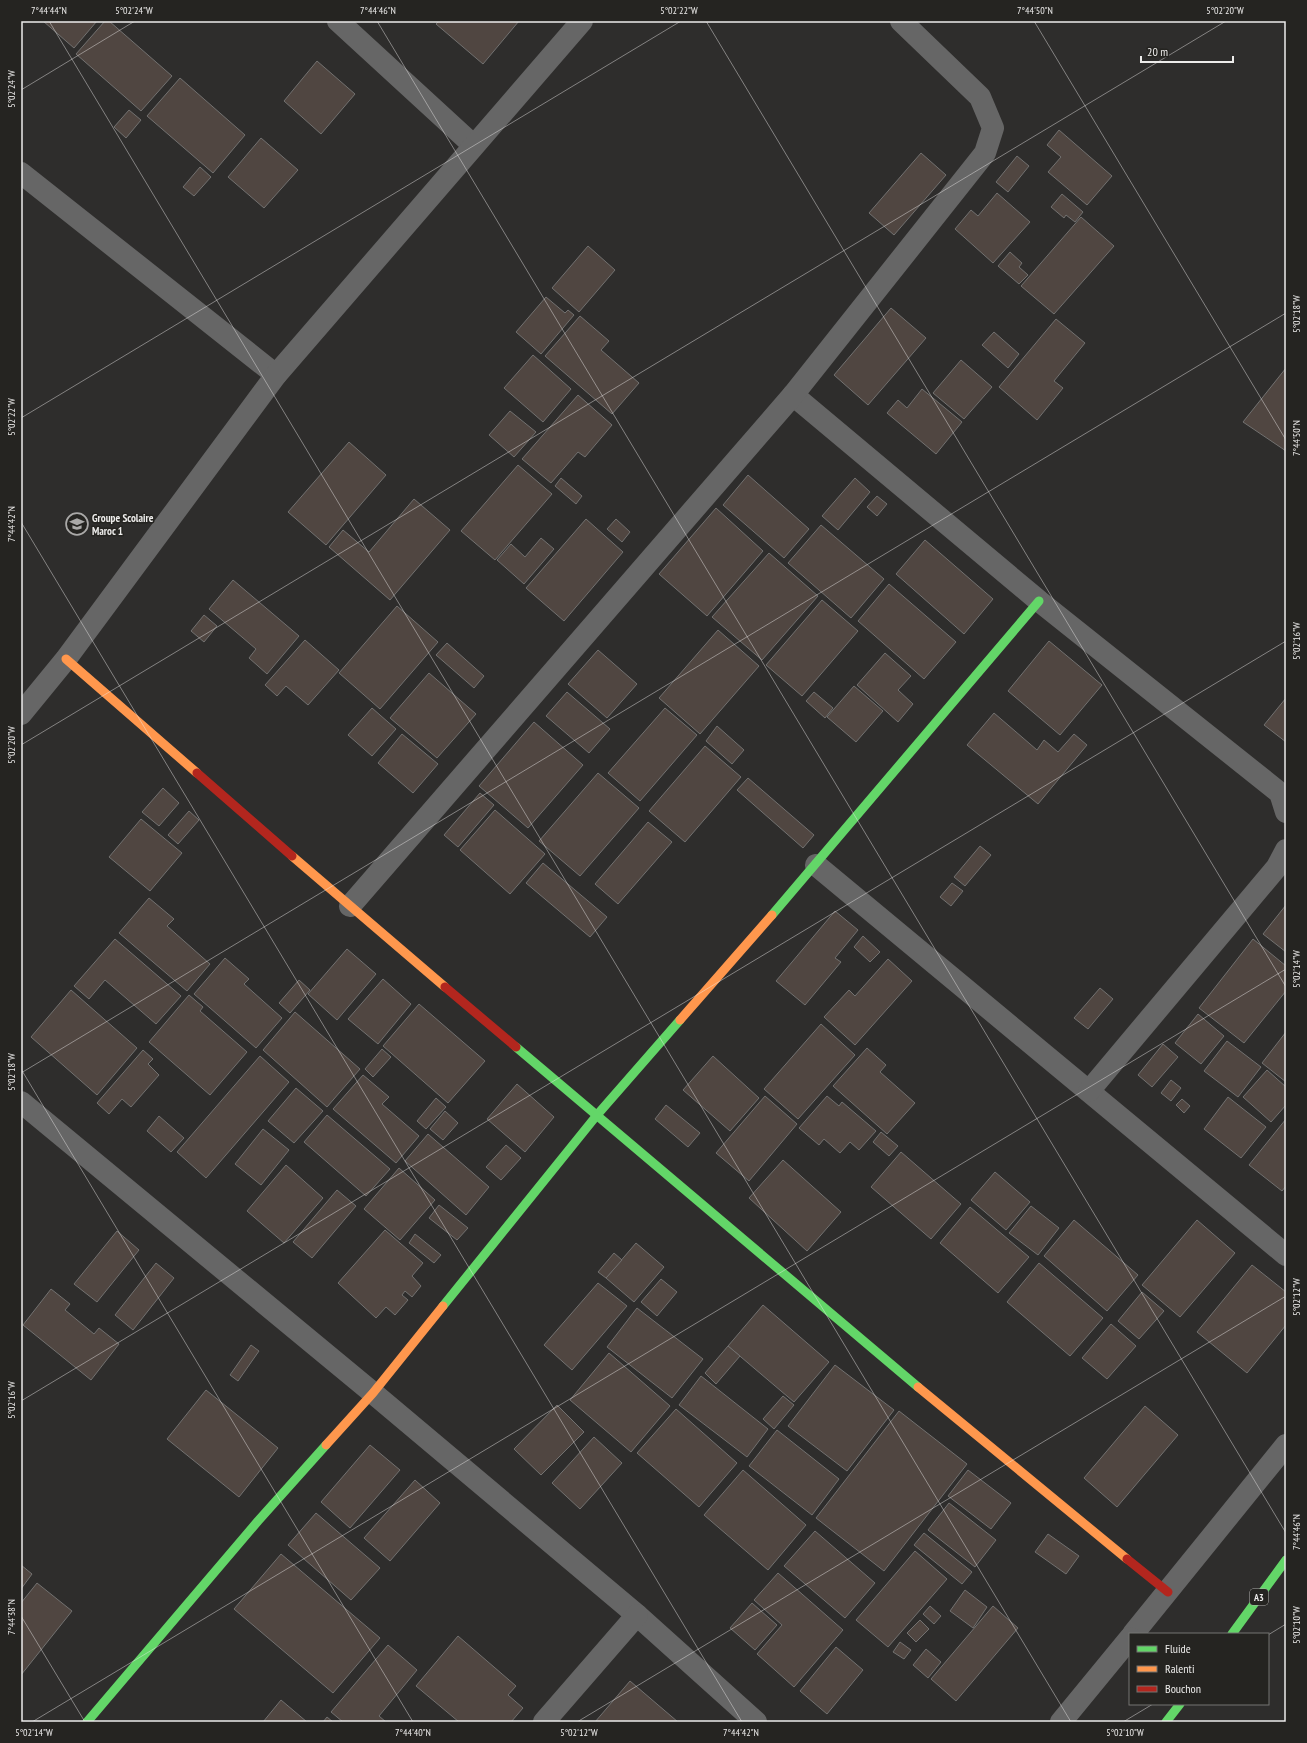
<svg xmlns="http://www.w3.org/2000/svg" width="1307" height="1743" font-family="'PT Sans Narrow',sans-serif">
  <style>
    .building { fill: #504641; stroke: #727170 }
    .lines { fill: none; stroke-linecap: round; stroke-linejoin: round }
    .street { stroke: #666; stroke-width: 22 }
    .fast { stroke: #63d668; stroke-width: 9 }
    .slow { stroke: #ff974d; stroke-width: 9 }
    .jam { stroke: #b3261e; stroke-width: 9 }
    .ticks { fill: none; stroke: #edeceb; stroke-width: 1; stroke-opacity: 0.45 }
    .labels { text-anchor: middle; stroke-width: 3; stroke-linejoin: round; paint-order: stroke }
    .shield { fill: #252421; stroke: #b1b0ae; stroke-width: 1 }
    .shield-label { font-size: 10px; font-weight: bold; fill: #edeceb }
    .poi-label { font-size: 11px; font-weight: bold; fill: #edeceb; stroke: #252421; text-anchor: start }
    .neatline { fill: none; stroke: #edeceb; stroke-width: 1.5 }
    .ticks-label { font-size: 10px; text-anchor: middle; fill: #edeceb }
  </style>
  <rect width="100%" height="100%" fill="#2e2d2c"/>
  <g class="building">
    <path d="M 43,21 L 97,21 L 74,48 Z"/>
    <path d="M 105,21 L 109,21 L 172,76 L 141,111 L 76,54 Z"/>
    <path d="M 439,21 L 519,21 L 483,64 L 436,24 Z"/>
    <path d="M 317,61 L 355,94 L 321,134 L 284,101 Z"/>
    <path d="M 180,78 L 245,135 L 213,173 L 147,116 Z"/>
    <path d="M 129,110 L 141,120 L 126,138 L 114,127 Z"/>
    <path d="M 1059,130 L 1112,176 L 1087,205 L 1048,172 L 1061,157 L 1047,145 Z"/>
    <path d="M 261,138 L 298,170 L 264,208 L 228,177 Z"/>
    <path d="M 921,153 L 946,175 L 894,235 L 869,213 Z"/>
    <path d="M 1017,156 L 1029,166 L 1008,192 L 996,182 Z"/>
    <path d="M 200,167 L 211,177 L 194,196 L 183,187 Z"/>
    <path d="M 997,193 L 1030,222 L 993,263 L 955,229 L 971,210 L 978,216 Z"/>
    <path d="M 1062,194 L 1083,212 L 1075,222 L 1066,215 L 1064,218 L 1051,207 Z"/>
    <path d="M 1081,217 L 1114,246 L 1054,314 L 1021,286 Z"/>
    <path d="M 588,246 L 615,270 L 579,312 L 552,288 Z"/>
    <path d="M 1010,252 L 1022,263 L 1019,267 L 1028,275 L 1019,284 L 998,266 Z"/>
    <path d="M 546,297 L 565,313 L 568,310 L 574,315 L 541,354 L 516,332 Z"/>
    <path d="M 891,308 L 926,338 L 868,405 L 834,375 Z"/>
    <path d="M 580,316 L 609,341 L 601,350 L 639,383 L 612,414 L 545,356 Z"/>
    <path d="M 1056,319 L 1085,343 L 1054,381 L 1063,388 L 1037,420 L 999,387 Z"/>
    <path d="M 994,332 L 1019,354 L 1008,368 L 982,345 Z"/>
    <path d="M 533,355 L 571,389 L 543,422 L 504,388 Z"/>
    <path d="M 961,360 L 992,387 L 964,419 L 933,393 Z"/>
    <path d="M 1286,368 L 1286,451 L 1243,422 Z"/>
    <path d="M 922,389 L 962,422 L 936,454 L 887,413 L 898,400 L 907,408 Z"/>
    <path d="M 578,395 L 612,425 L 585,457 L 578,452 L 551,483 L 522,459 Z"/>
    <path d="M 510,411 L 536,432 L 514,457 L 489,435 Z"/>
    <path d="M 349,442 L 386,475 L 326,545 L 288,512 Z"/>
    <path d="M 518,465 L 552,494 L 495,560 L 461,531 Z"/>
    <path d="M 748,475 L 809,529 L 784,558 L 723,505 Z"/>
    <path d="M 561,478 L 582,496 L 576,504 L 555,486 Z"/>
    <path d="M 855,478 L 870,492 L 838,530 L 822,516 Z"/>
    <path d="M 877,496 L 887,504 L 877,516 L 867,507 Z"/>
    <path d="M 414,499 L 450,530 L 390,600 L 329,547 L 343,530 L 369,552 Z"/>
    <path d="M 716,508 L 763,551 L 707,616 L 659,574 Z"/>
    <path d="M 586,519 L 623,552 L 564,621 L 526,588 Z"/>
    <path d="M 616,519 L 630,532 L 622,542 L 607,529 Z"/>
    <path d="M 821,525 L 884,579 L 851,618 L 788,563 Z"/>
    <path d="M 541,538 L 554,549 L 524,584 L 497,560 L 511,544 L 525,557 Z"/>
    <path d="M 925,540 L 993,599 L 964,634 L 896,574 Z"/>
    <path d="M 769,553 L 818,596 L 762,660 L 712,617 Z"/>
    <path d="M 233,580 L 299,636 L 267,674 L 249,658 L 256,649 L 209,609 Z"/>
    <path d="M 889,584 L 956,642 L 924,679 L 858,621 Z"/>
    <path d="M 822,600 L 858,631 L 802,696 L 766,665 Z"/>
    <path d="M 397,606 L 438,642 L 380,709 L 339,673 Z"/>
    <path d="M 204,615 L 217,626 L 204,642 L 191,631 Z"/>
    <path d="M 718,630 L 759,666 L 700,734 L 659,698 Z"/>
    <path d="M 305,640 L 339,670 L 308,705 L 286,686 L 277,696 L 265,685 Z"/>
    <path d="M 1049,641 L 1102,685 L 1060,735 L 1008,691 Z"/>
    <path d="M 447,643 L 484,676 L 474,688 L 436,655 Z"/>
    <path d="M 598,650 L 637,684 L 607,718 L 568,684 Z"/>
    <path d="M 885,653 L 911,676 L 898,690 L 913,704 L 898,722 L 857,685 Z"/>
    <path d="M 429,673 L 476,714 L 437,758 L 390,718 Z"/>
    <path d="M 854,686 L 883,711 L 856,742 L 827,717 Z"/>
    <path d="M 567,692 L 610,729 L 589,753 L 546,716 Z"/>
    <path d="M 814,692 L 833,708 L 825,718 L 806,701 Z"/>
    <path d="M 1286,698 L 1286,742 L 1264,725 Z"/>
    <path d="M 372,708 L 396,729 L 372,756 L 348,735 Z"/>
    <path d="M 665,708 L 697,735 L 640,801 L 608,773 Z"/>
    <path d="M 994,713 L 1037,750 L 1044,740 L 1058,752 L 1074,734 L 1087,745 L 1038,804 L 967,745 Z"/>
    <path d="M 534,722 L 583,765 L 528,828 L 479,786 Z"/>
    <path d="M 717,726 L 744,750 L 732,764 L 706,741 Z"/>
    <path d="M 402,734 L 438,764 L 413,793 L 378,763 Z"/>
    <path d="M 705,746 L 741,777 L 685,842 L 649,811 Z"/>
    <path d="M 598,773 L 639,808 L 580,876 L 539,841 Z"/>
    <path d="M 748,778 L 814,835 L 803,848 L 737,790 Z"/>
    <path d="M 163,788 L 179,803 L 159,826 L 142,812 Z"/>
    <path d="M 480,793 L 494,805 L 458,847 L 444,835 Z"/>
    <path d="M 495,810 L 545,854 L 510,894 L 460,850 Z"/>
    <path d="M 189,811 L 199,820 L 178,844 L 168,835 Z"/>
    <path d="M 141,819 L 182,853 L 150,891 L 109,857 Z"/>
    <path d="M 648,822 L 672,842 L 618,904 L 595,884 Z"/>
    <path d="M 980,846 L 991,855 L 965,886 L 954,877 Z"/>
    <path d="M 543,863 L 607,917 L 590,937 L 526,883 Z"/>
    <path d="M 952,883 L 963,891 L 951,906 L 940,897 Z"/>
    <path d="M 149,898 L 174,919 L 167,926 L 210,964 L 187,991 L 119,933 Z"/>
    <path d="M 1286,905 L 1286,952 L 1263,934 Z"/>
    <path d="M 835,911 L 858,930 L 835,958 L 841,962 L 805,1005 L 776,981 Z"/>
    <path d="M 863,936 L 880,952 L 870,962 L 854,947 Z"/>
    <path d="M 115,939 L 181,996 L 156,1024 L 105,980 L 89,999 L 74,986 Z"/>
    <path d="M 1253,939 L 1286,966 L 1286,991 L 1244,1043 L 1199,1008 Z"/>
    <path d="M 347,949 L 376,974 L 337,1020 L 308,994 Z"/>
    <path d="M 225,958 L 249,979 L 244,984 L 282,1018 L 256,1048 L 194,994 Z"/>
    <path d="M 888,959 L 912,981 L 855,1045 L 824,1017 L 849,990 L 855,996 Z"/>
    <path d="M 383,979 L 411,1004 L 378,1044 L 348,1019 Z"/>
    <path d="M 299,980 L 310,990 L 290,1013 L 279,1003 Z"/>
    <path d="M 1100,988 L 1113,999 L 1088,1029 L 1074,1018 Z"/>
    <path d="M 71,990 L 137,1048 L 97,1095 L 31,1037 Z"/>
    <path d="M 189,995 L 203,1007 L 200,1011 L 247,1052 L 210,1095 L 149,1042 Z"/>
    <path d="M 419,1004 L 485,1061 L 448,1103 L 383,1046 Z"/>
    <path d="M 295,1012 L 360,1069 L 327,1107 L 263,1050 Z"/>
    <path d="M 1198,1014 L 1224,1036 L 1201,1064 L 1175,1043 Z"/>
    <path d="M 821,1024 L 855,1055 L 798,1119 L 764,1089 Z"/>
    <path d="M 1286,1032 L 1286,1082 L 1262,1063 Z"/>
    <path d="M 1227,1041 L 1261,1067 L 1238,1097 L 1204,1071 Z"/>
    <path d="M 1163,1044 L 1178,1057 L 1152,1087 L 1138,1075 Z"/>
    <path d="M 867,1048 L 886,1065 L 880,1072 L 915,1103 L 887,1134 L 833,1086 Z"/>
    <path d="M 382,1049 L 391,1057 L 373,1077 L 365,1069 Z"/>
    <path d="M 143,1050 L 153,1059 L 148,1064 L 159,1075 L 131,1107 L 122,1099 L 109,1114 L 97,1103 Z"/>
    <path d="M 260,1056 L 289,1082 L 206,1178 L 177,1152 Z"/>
    <path d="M 713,1056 L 759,1098 L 730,1131 L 683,1090 Z"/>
    <path d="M 1267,1070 L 1286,1087 L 1286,1105 L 1271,1122 L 1243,1097 Z"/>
    <path d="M 363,1075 L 389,1097 L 382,1104 L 419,1136 L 396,1163 L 333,1109 Z"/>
    <path d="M 1171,1080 L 1181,1088 L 1171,1101 L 1161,1093 Z"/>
    <path d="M 517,1084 L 554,1117 L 525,1152 L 487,1119 Z"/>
    <path d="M 296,1088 L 323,1111 L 294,1143 L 268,1121 Z"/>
    <path d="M 765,1096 L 797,1124 L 749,1181 L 716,1153 Z"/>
    <path d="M 827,1096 L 839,1106 L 842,1102 L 876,1131 L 859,1150 L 850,1142 L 840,1153 L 824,1139 L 819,1145 L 799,1128 Z"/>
    <path d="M 1228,1097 L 1266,1127 L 1241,1158 L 1204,1129 Z"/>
    <path d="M 436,1098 L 446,1107 L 426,1129 L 417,1121 Z"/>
    <path d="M 1182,1099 L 1190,1106 L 1184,1113 L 1176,1105 Z"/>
    <path d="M 666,1105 L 700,1133 L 688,1147 L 655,1119 Z"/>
    <path d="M 445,1111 L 458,1123 L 443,1140 L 430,1129 Z"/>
    <path d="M 327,1115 L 390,1169 L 366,1196 L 304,1142 Z"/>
    <path d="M 159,1116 L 184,1138 L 171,1152 L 147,1131 Z"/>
    <path d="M 1286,1119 L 1286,1186 L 1282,1191 L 1249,1165 Z"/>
    <path d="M 263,1129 L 289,1150 L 261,1185 L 235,1164 Z"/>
    <path d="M 881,1132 L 898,1146 L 889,1156 L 873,1142 Z"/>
    <path d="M 428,1134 L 489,1187 L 466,1215 L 405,1161 Z"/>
    <path d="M 506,1145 L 521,1158 L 501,1180 L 486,1167 Z"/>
    <path d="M 901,1152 L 961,1204 L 931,1239 L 871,1187 Z"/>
    <path d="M 783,1160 L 841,1212 L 807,1251 L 749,1198 Z"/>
    <path d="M 286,1165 L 323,1198 L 284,1243 L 247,1211 Z"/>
    <path d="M 399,1168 L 435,1200 L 400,1240 L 364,1209 Z"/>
    <path d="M 995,1172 L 1030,1202 L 1006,1230 L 971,1200 Z"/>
    <path d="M 337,1190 L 356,1206 L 312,1258 L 293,1242 Z"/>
    <path d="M 439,1205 L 468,1228 L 457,1240 L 429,1218 Z"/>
    <path d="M 1031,1206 L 1059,1228 L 1038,1255 L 1009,1233 Z"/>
    <path d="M 970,1207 L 1029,1257 L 998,1293 L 940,1243 Z"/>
    <path d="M 1074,1220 L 1138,1275 L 1107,1311 L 1044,1256 Z"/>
    <path d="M 1197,1220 L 1235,1253 L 1180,1317 L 1142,1285 Z"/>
    <path d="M 385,1230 L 423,1263 L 412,1276 L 421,1286 L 412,1297 L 405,1291 L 402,1295 L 408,1300 L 395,1315 L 386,1307 L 376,1318 L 338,1283 Z"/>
    <path d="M 117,1231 L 139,1250 L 97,1302 L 74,1284 Z"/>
    <path d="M 415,1234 L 441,1255 L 434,1263 L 409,1243 Z"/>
    <path d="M 636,1243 L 664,1267 L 634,1302 L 606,1278 Z"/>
    <path d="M 614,1253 L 622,1260 L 606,1278 L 598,1272 Z"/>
    <path d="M 156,1263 L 174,1278 L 133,1330 L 115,1315 Z"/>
    <path d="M 1039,1263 L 1103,1318 L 1070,1356 L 1007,1302 Z"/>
    <path d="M 1252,1265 L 1286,1292 L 1286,1325 L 1247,1373 L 1197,1332 Z"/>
    <path d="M 661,1279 L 677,1292 L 657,1316 L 641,1302 Z"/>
    <path d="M 598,1283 L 627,1306 L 572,1370 L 544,1345 Z"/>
    <path d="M 51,1289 L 70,1304 L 65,1310 L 94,1334 L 99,1328 L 119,1344 L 91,1380 L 23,1325 Z"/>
    <path d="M 1142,1292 L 1164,1311 L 1139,1339 L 1118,1321 Z"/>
    <path d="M 763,1305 L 829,1362 L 794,1402 L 728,1346 Z"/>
    <path d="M 637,1308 L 703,1359 L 672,1398 L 607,1347 Z"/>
    <path d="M 1111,1324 L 1136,1346 L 1107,1379 L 1082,1358 Z"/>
    <path d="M 251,1345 L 259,1351 L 238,1381 L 230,1375 Z"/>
    <path d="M 728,1346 L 740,1356 L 716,1384 L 705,1373 Z"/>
    <path d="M 609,1353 L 670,1406 L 631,1452 L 570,1400 Z"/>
    <path d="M 835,1365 L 894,1410 L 847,1471 L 788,1426 Z"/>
    <path d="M 701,1376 L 768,1429 L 747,1457 L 679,1405 Z"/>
    <path d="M 206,1390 L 278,1448 L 239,1497 L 167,1439 Z"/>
    <path d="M 783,1396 L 794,1405 L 774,1429 L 763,1419 Z"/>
    <path d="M 557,1405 L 584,1432 L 541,1475 L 514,1449 Z"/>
    <path d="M 1145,1406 L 1178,1435 L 1117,1507 L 1084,1478 Z"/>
    <path d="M 676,1409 L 737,1463 L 699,1507 L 637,1453 Z"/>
    <path d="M 899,1411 L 967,1464 L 884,1571 L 816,1518 Z"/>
    <path d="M 777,1430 L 839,1479 L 812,1515 L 749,1466 Z"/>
    <path d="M 594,1437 L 622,1463 L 580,1509 L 552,1483 Z"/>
    <path d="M 370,1445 L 400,1470 L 350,1528 L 321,1502 Z"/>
    <path d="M 743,1470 L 806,1525 L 768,1570 L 704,1515 Z"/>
    <path d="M 968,1470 L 1011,1503 L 991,1529 L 948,1496 Z"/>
    <path d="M 415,1480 L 440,1503 L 390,1561 L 364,1538 Z"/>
    <path d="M 949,1503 L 996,1540 L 975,1567 L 928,1530 Z"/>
    <path d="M 316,1513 L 380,1568 L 351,1600 L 288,1545 Z"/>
    <path d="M 815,1531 L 875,1583 L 845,1618 L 784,1566 Z"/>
    <path d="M 924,1533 L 972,1572 L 962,1584 L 914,1545 Z"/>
    <path d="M 1048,1534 L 1079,1556 L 1066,1574 L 1035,1552 Z"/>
    <path d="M 915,1551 L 947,1579 L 888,1647 L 856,1620 Z"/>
    <path d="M 281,1554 L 380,1638 L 333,1693 L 234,1609 Z"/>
    <path d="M 21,1565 L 32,1574 L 21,1589 Z"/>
    <path d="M 778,1573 L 843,1630 L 794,1687 L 757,1654 L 782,1625 L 754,1600 Z"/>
    <path d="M 37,1583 L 72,1611 L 21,1675 L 21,1603 Z"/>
    <path d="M 965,1590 L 987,1607 L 973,1628 L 950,1611 Z"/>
    <path d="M 752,1603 L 777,1625 L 755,1650 L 730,1628 Z"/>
    <path d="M 930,1606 L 941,1616 L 934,1624 L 923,1614 Z"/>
    <path d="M 993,1606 L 1018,1628 L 956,1701 L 931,1679 Z"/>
    <path d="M 920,1620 L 929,1629 L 916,1642 L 907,1633 Z"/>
    <path d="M 458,1636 L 516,1686 L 508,1695 L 523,1708 L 511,1722 L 459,1722 L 416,1686 Z"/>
    <path d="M 900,1642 L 911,1650 L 904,1659 L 893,1652 Z"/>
    <path d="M 388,1645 L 417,1670 L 379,1716 L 386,1722 L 343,1722 L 331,1712 Z"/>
    <path d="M 836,1647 L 863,1670 L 827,1714 L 800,1691 Z"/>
    <path d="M 926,1649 L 941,1662 L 928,1678 L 913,1665 Z"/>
    <path d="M 630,1681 L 678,1722 L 595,1722 Z"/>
    <path d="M 281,1700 L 307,1722 L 263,1722 Z"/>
    <path d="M 327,1717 L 333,1722 L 323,1722 Z"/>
  </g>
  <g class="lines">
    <g class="street">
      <path d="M 338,21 L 473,145"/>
      <path d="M 21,173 L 276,375"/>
      <path d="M 793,395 L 1039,601 L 1280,793 L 1286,812"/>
      <path d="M 21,714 L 66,659 L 276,375 L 582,21"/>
      <path d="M 816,865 L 1286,1255"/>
      <path d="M 350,906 L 793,395 L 985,153 L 993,128 L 980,97 L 901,21"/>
      <path d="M 1089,1091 L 1277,867 L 1286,850"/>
      <path d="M 21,1102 L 373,1393 L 637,1615 L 756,1722"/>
      <path d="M 1133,1634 L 1286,1445"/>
      <path d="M 544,1722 L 637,1615"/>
      <path d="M 1061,1722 L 1130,1638"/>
    </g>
    <g class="fast">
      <path d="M 772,915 L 1039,601"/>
      <path d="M 516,1047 L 918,1387"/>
      <path d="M 443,1306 L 597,1115 L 680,1020"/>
      <path d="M 1232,1634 L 1286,1560"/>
      <path d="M 87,1722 L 258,1521 L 326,1445"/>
      <path d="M 1166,1722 L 1180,1704"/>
    </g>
    <g class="slow">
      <path d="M 66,659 L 197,773"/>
      <path d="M 292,856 L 445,987"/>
      <path d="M 680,1020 L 772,915"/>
      <path d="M 918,1387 L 1127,1559"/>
      <path d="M 326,1445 L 373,1393 L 443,1306"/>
    </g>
    <g class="jam">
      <path d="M 197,773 L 292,856"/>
      <path d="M 445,987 L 516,1047"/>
      <path d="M 1127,1559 L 1168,1592"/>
    </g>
  </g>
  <path class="ticks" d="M 49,21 L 1071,1722M 377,21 L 1286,1533M 706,21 L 1286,987M 1034,21 L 1286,440M 21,90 L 135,21M 21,418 L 681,21M 21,522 L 742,1722M 21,745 L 1226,21M 21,1069 L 413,1722M 21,1073 L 1286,313M 21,1401 L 1286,641M 21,1616 L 85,1722M 1268,1635 L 1286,1624M 32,1722 L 1286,969M 577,1722 L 1286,1296M 1123,1722 L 1153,1704"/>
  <defs>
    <g id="school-ring" transform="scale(1.15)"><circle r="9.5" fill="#252421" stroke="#aaa9a8" stroke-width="1.5"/><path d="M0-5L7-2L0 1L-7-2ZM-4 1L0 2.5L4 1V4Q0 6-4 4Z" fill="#aaa9a8"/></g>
  </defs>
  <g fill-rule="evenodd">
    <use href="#school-ring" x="77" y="524"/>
  </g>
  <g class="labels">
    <rect class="shield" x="1250" y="1589" width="18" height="16" rx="3"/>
    <g class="shield-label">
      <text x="1259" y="1601">A3</text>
    </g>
    <g class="poi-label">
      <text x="92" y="522">Groupe Scolaire<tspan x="92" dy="13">Maroc 1</tspan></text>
    </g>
  </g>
  <rect width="1307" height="1743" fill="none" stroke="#252421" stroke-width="44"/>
  <rect x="1129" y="1633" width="140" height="72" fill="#252421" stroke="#757472"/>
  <rect x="1137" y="1646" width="20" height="6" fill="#63d668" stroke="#757472"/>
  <text x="1165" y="1653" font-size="12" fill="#edeceb">Fluide</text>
  <rect x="1137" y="1666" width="20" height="6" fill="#ff974d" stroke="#757472"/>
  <text x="1165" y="1673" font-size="12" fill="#edeceb">Ralenti</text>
  <rect x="1137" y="1686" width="20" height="6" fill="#b3261e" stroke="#757472"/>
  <text x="1165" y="1693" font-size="12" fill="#edeceb">Bouchon</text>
  <path d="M1141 56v6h92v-6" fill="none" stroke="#edeceb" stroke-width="2"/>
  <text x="1147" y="56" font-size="12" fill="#edeceb" stroke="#252421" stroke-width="3" paint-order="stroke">20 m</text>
  <rect x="22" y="22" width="1263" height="1699" class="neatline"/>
  <g class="ticks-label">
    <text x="49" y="14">7°44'44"N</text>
    <text x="134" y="14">5°02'24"W</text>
    <text x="378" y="14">7°44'46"N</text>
    <text x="679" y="14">5°02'22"W</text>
    <text x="1035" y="14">7°44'50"N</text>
    <text x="1225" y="14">5°02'20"W</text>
    <text transform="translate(11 89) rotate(-90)" y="4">5°02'24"W</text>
    <text transform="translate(1296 314) rotate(-90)" y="4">5°02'18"W</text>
    <text transform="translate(11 417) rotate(-90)" y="4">5°02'22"W</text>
    <text transform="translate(1296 438) rotate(-90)" y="4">7°44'50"N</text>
    <text transform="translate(11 524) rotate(-90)" y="4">7°44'42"N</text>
    <text transform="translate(1296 641) rotate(-90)" y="4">5°02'16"W</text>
    <text transform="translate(11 745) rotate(-90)" y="4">5°02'20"W</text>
    <text transform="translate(1296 969) rotate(-90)" y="4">5°02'14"W</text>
    <text transform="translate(11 1072) rotate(-90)" y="4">5°02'18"W</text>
    <text transform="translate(1296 1297) rotate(-90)" y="4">5°02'12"W</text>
    <text transform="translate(11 1400) rotate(-90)" y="4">5°02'16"W</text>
    <text transform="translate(1296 1532) rotate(-90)" y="4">7°44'46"N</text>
    <text transform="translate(11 1617) rotate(-90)" y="4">7°44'38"N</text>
    <text transform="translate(1296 1625) rotate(-90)" y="4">5°02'10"W</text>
    <text x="34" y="1736">5°02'14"W</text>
    <text x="413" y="1736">7°44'40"N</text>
    <text x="579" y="1736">5°02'12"W</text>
    <text x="741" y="1736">7°44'42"N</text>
    <text x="1125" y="1736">5°02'10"W</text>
  </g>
</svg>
